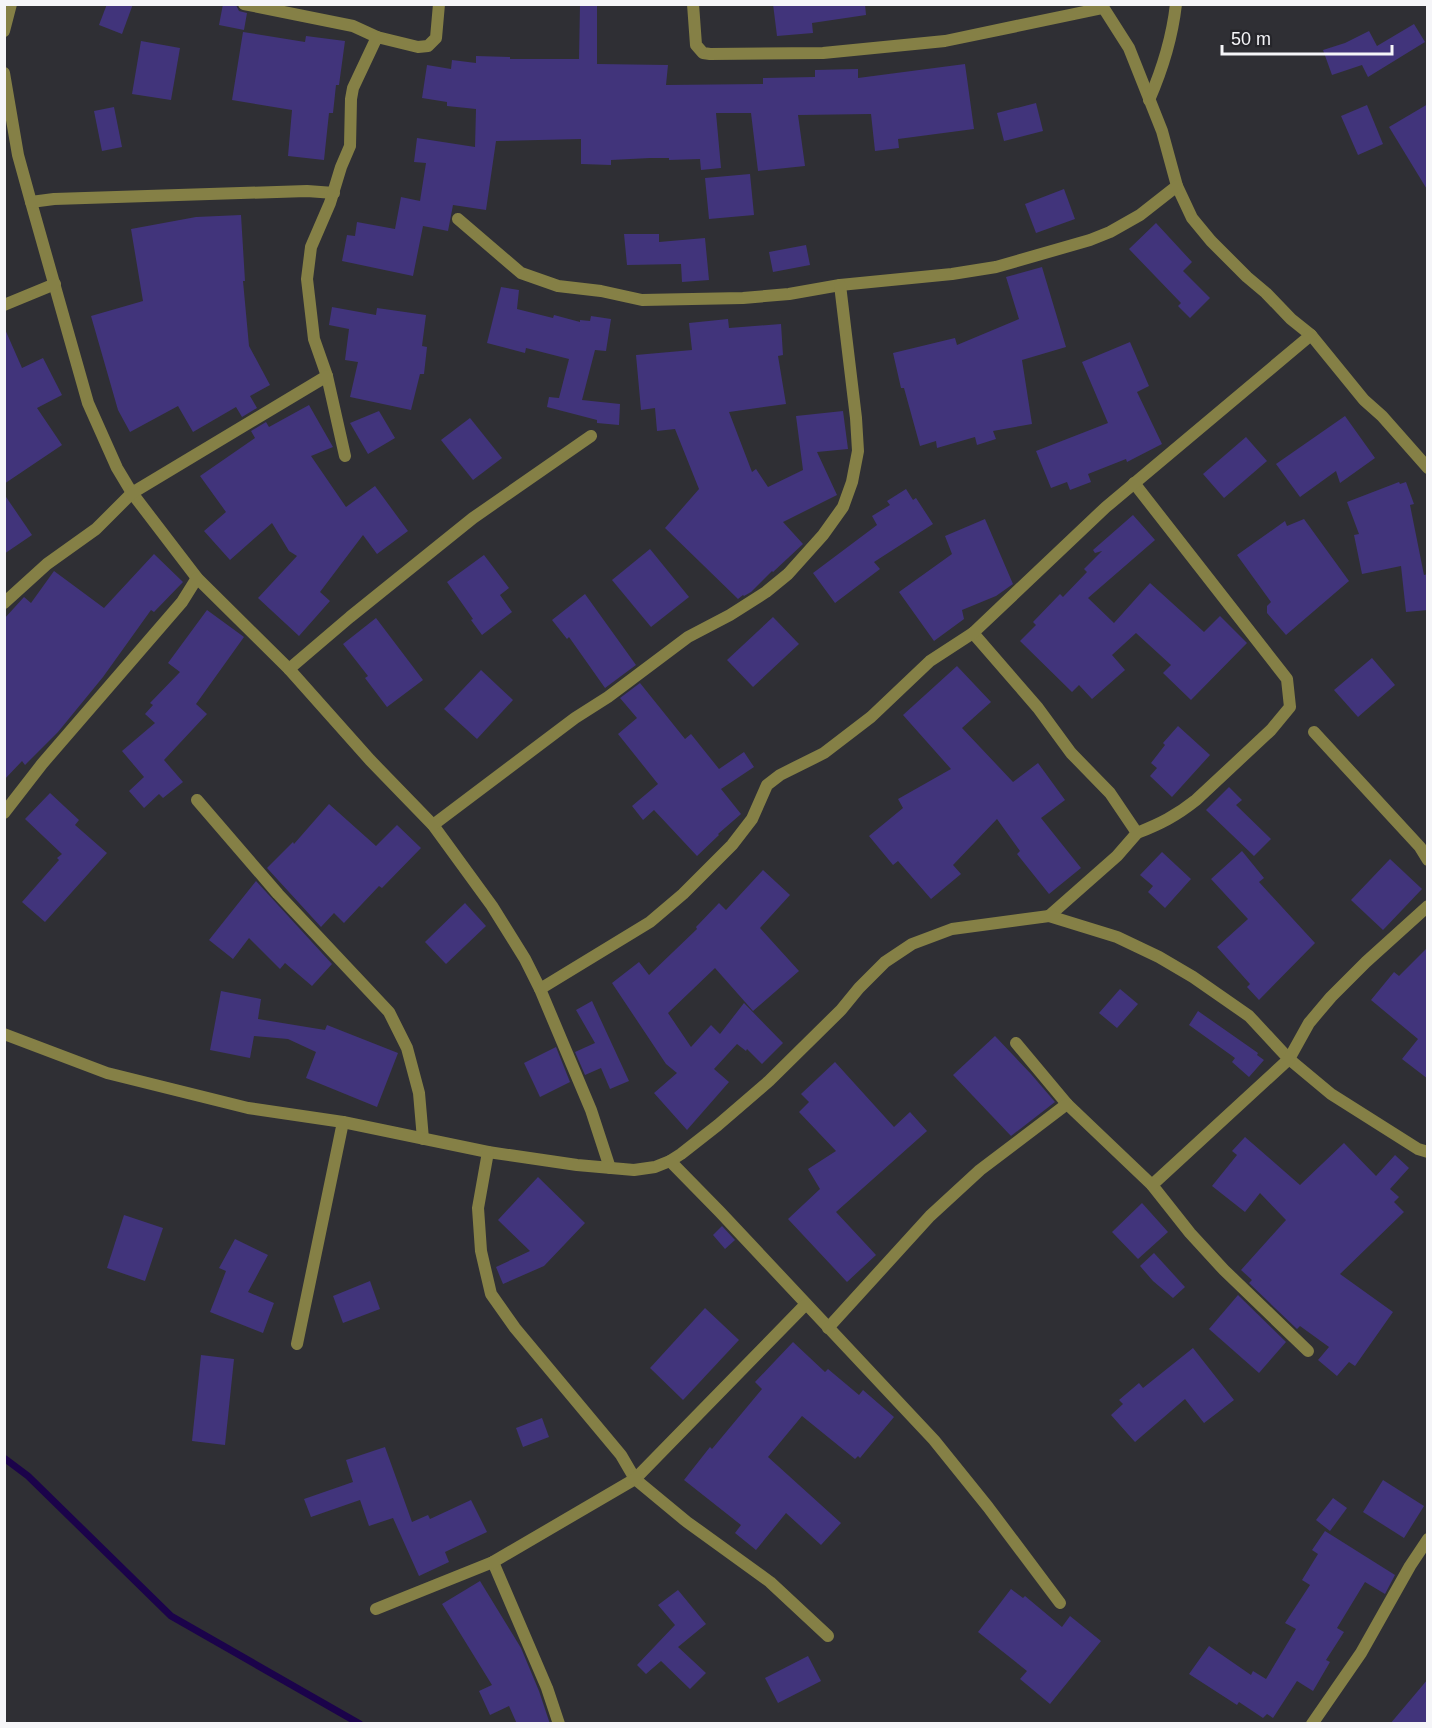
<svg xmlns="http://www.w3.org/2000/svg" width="1432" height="1728" font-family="Arial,sans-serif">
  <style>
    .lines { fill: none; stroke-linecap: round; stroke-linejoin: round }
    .stream { stroke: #1b034a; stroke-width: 7 }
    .building { fill: #41347b }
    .street { stroke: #858046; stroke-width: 12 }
  </style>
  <rect width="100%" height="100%" fill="#2f2f34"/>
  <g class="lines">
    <path class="stream" d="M 4,1458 L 28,1476 L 171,1616 L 360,1724"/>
  </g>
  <g class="building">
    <path d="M 107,4 L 133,4 L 122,34 L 99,25 Z"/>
    <path d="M 223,4 L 236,5 L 239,11 L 247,13 L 244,30 L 219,25 Z"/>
    <path d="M 580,4 L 597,4 L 597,64 L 668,65 L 666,85 L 763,84 L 763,78 L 815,77 L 815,70 L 858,69 L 858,78 L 965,64 L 974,129 L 898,139 L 899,148 L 875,151 L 871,114 L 798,115 L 805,166 L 758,171 L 751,113 L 716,113 L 721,168 L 701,170 L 700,159 L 669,160 L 669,158 L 650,158 L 611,160 L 611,165 L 581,164 L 581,139 L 496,141 L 486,210 L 453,205 L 448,231 L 423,226 L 413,276 L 342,261 L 347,235 L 355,236 L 357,222 L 395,229 L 401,197 L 420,201 L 426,163 L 414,162 L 417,138 L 475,147 L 476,109 L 447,106 L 447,102 L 422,98 L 427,65 L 451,69 L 452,60 L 476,63 L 476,56 L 510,57 L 510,59 L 579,59 Z"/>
    <path d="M 773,4 L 865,4 L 866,15 L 812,23 L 813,33 L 777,36 Z"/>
    <path d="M 1414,24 L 1425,42 L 1368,77 L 1362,65 L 1332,75 L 1323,50 L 1345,43 L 1369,31 L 1377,46 Z"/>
    <path d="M 243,32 L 305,42 L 306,36 L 345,41 L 339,85 L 336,85 L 333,113 L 329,113 L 324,160 L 288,156 L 292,110 L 232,100 Z"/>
    <path d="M 141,41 L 180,48 L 171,100 L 132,94 Z"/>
    <path d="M 1036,103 L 1043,131 L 1004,141 L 997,113 Z"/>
    <path d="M 1428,104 L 1428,191 L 1389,127 Z"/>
    <path d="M 1367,105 L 1383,144 L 1358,155 L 1341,116 Z"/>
    <path d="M 114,107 L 122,147 L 102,151 L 94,111 Z"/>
    <path d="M 750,174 L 754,215 L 709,219 L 705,178 Z"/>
    <path d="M 1064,189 L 1075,219 L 1036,233 L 1025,204 Z"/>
    <path d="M 241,215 L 245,281 L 243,281 L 249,346 L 270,385 L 250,396 L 257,408 L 242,417 L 236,407 L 193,432 L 178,406 L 130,432 L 118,410 L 91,316 L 143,301 L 131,229 L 196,217 Z"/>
    <path d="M 1156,223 L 1192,262 L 1183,271 L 1210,298 L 1190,318 L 1178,306 L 1181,303 L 1129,249 Z"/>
    <path d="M 624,234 L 659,234 L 659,242 L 705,238 L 709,280 L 682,282 L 681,264 L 627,265 Z"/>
    <path d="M 806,245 L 810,265 L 773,272 L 769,252 Z"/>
    <path d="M 1042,267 L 1066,347 L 1022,360 L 1032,424 L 993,431 L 996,439 L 977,445 L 975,437 L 937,448 L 936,441 L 920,446 L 904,388 L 901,388 L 893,353 L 955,338 L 957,345 L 1019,319 L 1006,277 Z"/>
    <path d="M 501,287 L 519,290 L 517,309 L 553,318 L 554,315 L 580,322 L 580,320 L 590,321 L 591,316 L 611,319 L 606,351 L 595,350 L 582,400 L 620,404 L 619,425 L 597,423 L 597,420 L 547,407 L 549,397 L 559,398 L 569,359 L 526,348 L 525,353 L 487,343 Z"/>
    <path d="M 332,307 L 376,315 L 377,308 L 426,315 L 422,346 L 427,347 L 424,374 L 420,374 L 411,410 L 350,397 L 358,362 L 345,360 L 349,329 L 329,325 Z"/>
    <path d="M 728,319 L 729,328 L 781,324 L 783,355 L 778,356 L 786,404 L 729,412 L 752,472 L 756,469 L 768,487 L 803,470 L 796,416 L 843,411 L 848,449 L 817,452 L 837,495 L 783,522 L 803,544 L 773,572 L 772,571 L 751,592 L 744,596 L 743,595 L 738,599 L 665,528 L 699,489 L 675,429 L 657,431 L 655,408 L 641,410 L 636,355 L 692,350 L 689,323 Z"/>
    <path d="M 4,327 L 22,368 L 43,358 L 62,395 L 37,408 L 62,445 L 4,484 Z"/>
    <path d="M 1130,342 L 1149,386 L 1137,392 L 1162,444 L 1127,462 L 1126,459 L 1088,474 L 1091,482 L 1070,490 L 1067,482 L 1051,488 L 1036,451 L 1108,423 L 1082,362 Z"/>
    <path d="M 309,405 L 333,447 L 311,456 L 346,507 L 375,486 L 408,531 L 377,554 L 363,535 L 320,592 L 330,601 L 299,636 L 258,598 L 297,556 L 289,551 L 272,523 L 230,560 L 204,531 L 226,512 L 200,476 L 255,438 L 251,431 L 266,422 L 269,427 Z"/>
    <path d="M 379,411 L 395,438 L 368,454 L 350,423 Z"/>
    <path d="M 1345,416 L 1375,458 L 1340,483 L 1336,471 L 1300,497 L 1276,464 Z"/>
    <path d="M 470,418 L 502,458 L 473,480 L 441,440 Z"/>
    <path d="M 1246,437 L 1267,461 L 1224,498 L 1203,474 Z"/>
    <path d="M 1399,482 L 1400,484 L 1406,482 L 1414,504 L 1410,505 L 1424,575 L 1428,574 L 1428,610 L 1406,612 L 1401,566 L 1362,574 L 1354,535 L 1359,534 L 1347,502 Z"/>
    <path d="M 906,489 L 913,500 L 916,498 L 933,524 L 874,562 L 880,569 L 835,603 L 813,573 L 877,525 L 872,516 L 890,505 L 887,501 Z"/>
    <path d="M 4,494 L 32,535 L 4,554 Z"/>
    <path d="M 1133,515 L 1155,540 L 1088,598 L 1114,623 L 1150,583 L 1204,632 L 1220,616 L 1247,643 L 1191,700 L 1163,673 L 1171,665 L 1136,633 L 1112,655 L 1125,670 L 1092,699 L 1079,685 L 1072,692 L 1020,641 L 1036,625 L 1033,622 L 1060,594 L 1063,597 L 1087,572 L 1084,569 L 1102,551 L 1095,553 L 1093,550 Z"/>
    <path d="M 985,519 L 1013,584 L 996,596 L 962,610 L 964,619 L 934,641 L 899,592 L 952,554 L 945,536 Z"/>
    <path d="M 1304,519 L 1349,581 L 1286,635 L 1267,613 L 1267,606 L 1271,602 L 1237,555 L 1285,521 L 1287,526 Z"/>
    <path d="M 650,549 L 689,597 L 651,627 L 612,580 Z"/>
    <path d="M 154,554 L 183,582 L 154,612 L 151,610 L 103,677 L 58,732 L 25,765 L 22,761 L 4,780 L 4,619 L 24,597 L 31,603 L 54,571 L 104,608 Z"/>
    <path d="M 484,555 L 509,588 L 500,595 L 512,612 L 482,635 L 471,620 L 473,619 L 447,582 Z"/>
    <path d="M 585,594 L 636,665 L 605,688 L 569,637 L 567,639 L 552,620 Z"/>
    <path d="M 207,610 L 244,637 L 196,704 L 207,714 L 164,760 L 183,782 L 163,798 L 159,794 L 144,808 L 129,791 L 144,777 L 122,751 L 155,723 L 145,714 L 153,705 L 150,703 L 180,672 L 168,663 Z"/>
    <path d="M 773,617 L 799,644 L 753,687 L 727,660 Z"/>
    <path d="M 376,618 L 423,680 L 387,707 L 365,678 L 368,676 L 343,644 Z"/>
    <path d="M 1372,658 L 1395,685 L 1358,717 L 1334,690 Z"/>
    <path d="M 957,666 L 991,702 L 962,728 L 1013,782 L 1038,763 L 1065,800 L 1041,818 L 1081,868 L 1049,894 L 1017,854 L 1020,851 L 997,819 L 953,865 L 961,874 L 931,899 L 898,861 L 893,865 L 869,836 L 903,808 L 898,799 L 951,769 L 903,715 Z"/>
    <path d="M 481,670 L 513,700 L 477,739 L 444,709 Z"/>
    <path d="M 640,683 L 685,739 L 691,734 L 719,769 L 744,752 L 754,767 L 721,789 L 741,814 L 718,834 L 719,835 L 697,856 L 654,810 L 643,820 L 632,806 L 658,784 L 618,734 L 637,718 L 620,698 Z"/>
    <path d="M 1178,726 L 1210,755 L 1172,797 L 1150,776 L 1157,768 L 1151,763 L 1165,745 L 1163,743 Z"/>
    <path d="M 1229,787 L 1242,800 L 1236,805 L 1271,839 L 1254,856 L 1206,810 Z"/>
    <path d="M 50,793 L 79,820 L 75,825 L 107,853 L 45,922 L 22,902 L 59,860 L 57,858 L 62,854 L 25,819 Z"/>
    <path d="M 329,804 L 376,846 L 397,825 L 421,848 L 382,888 L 379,886 L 344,923 L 334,913 L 321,927 L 267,868 L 293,842 L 294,844 Z"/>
    <path d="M 1242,851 L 1264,878 L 1259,882 L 1315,943 L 1259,1000 L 1247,987 L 1250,984 L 1217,947 L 1248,919 L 1211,879 Z"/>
    <path d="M 1162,852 L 1191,879 L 1165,908 L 1148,892 L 1153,886 L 1140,875 Z"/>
    <path d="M 1390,859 L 1422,889 L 1383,930 L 1351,900 Z"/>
    <path d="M 763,870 L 790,895 L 760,928 L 799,971 L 753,1011 L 715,968 L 668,1013 L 691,1047 L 711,1025 L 720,1034 L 744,1003 L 783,1043 L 762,1064 L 747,1049 L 746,1051 L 737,1044 L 714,1069 L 729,1082 L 687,1130 L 654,1093 L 677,1073 L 666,1064 L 612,983 L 639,962 L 649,975 L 697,929 L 696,927 L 719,903 L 726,910 Z"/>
    <path d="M 256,881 L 332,964 L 312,986 L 285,963 L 280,969 L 249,938 L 233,959 L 209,940 Z"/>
    <path d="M 465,903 L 486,926 L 446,964 L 425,942 Z"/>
    <path d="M 1428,947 L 1428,1079 L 1402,1059 L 1418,1039 L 1371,1000 L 1394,972 L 1399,976 Z"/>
    <path d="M 1120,989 L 1138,1004 L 1117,1028 L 1099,1013 Z"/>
    <path d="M 221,991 L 261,999 L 258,1019 L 325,1030 L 327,1025 L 398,1053 L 377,1107 L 306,1078 L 316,1052 L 288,1039 L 254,1036 L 250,1058 L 210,1050 Z"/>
    <path d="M 592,1001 L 629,1081 L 610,1089 L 601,1068 L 585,1075 L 575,1052 L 595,1043 L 576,1010 Z"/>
    <path d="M 1198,1011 L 1258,1053 L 1257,1055 L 1264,1060 L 1249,1077 L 1232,1062 L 1235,1058 L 1189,1025 Z"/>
    <path d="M 995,1036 L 1031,1074 L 1055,1102 L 1011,1136 L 953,1075 Z"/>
    <path d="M 556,1047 L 570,1082 L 540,1097 L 524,1063 Z"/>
    <path d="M 835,1062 L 894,1127 L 910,1112 L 927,1131 L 836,1212 L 876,1255 L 847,1282 L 788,1219 L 820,1189 L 808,1169 L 836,1151 L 799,1112 L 809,1102 L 801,1094 Z"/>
    <path d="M 1245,1137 L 1300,1185 L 1344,1143 L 1376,1176 L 1395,1155 L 1409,1168 L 1390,1189 L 1399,1197 L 1394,1202 L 1404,1212 L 1340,1274 L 1393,1312 L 1355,1366 L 1349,1362 L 1337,1376 L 1318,1360 L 1329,1347 L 1300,1326 L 1297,1329 L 1249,1283 L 1252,1280 L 1241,1270 L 1286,1220 L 1260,1193 L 1245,1212 L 1212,1186 L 1237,1155 L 1232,1151 Z"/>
    <path d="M 538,1177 L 585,1223 L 544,1266 L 503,1284 L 496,1267 L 530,1251 L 498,1220 Z"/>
    <path d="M 1142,1203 L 1168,1232 L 1138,1259 L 1112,1232 Z"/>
    <path d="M 124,1215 L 163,1228 L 145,1281 L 107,1268 Z"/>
    <path d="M 722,1226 L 735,1240 L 725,1249 L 713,1235 Z"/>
    <path d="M 235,1239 L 268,1255 L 248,1292 L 274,1303 L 263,1333 L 210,1312 L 226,1271 L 219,1268 Z"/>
    <path d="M 1154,1253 L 1185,1287 L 1173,1298 L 1153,1281 L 1140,1266 Z"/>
    <path d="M 370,1281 L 380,1309 L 343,1323 L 333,1296 Z"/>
    <path d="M 1238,1295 L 1286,1342 L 1259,1373 L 1209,1329 Z"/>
    <path d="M 705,1308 L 739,1340 L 683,1400 L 650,1368 Z"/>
    <path d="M 793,1342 L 825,1372 L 828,1369 L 859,1395 L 863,1390 L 894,1417 L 860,1458 L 858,1456 L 855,1459 L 802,1416 L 768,1457 L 841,1523 L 821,1545 L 786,1513 L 756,1550 L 735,1533 L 741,1525 L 684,1480 L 710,1447 L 712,1449 L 762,1389 L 755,1382 Z"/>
    <path d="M 1193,1348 L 1234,1400 L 1204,1423 L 1185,1399 L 1135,1442 L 1111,1415 L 1123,1404 L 1119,1400 L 1139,1383 L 1143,1388 Z"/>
    <path d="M 201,1355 L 234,1359 L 225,1445 L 192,1441 Z"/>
    <path d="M 542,1418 L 549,1437 L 523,1447 L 516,1428 Z"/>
    <path d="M 385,1447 L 412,1522 L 428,1515 L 430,1519 L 471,1500 L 487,1532 L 445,1552 L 449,1562 L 419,1576 L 393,1518 L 369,1526 L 360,1500 L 311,1517 L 304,1499 L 353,1482 L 346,1460 Z"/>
    <path d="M 1383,1480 L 1424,1506 L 1404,1538 L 1363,1512 Z"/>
    <path d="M 1333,1498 L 1347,1508 L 1330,1531 L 1316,1520 Z"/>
    <path d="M 1325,1531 L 1395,1575 L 1385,1594 L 1365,1582 L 1337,1628 L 1344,1632 L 1326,1660 L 1330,1662 L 1313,1691 L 1297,1681 L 1273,1718 L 1267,1714 L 1263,1718 L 1239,1702 L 1237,1705 L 1189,1674 L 1209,1646 L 1251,1675 L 1253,1671 L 1266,1679 L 1296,1629 L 1285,1623 L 1310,1585 L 1302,1580 L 1318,1554 L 1312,1550 Z"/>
    <path d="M 480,1581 L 521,1648 L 539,1691 L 550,1724 L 517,1724 L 509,1706 L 490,1715 L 479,1691 L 492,1685 L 442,1604 Z"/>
    <path d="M 1011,1589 L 1023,1598 L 1025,1596 L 1062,1627 L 1070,1616 L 1101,1641 L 1050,1704 L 1020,1679 L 1027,1671 L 978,1632 Z"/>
    <path d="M 678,1590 L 706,1624 L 678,1647 L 706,1673 L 690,1689 L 661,1661 L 646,1674 L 637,1665 L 675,1625 L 658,1605 Z"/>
    <path d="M 808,1656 L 821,1681 L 778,1703 L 765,1678 Z"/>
    <path d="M 1428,1679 L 1428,1724 L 1390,1724 Z"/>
  </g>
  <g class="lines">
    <g class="street">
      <path d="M 244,4 L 353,26 L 377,37"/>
      <path d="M 693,4 L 696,45 L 703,53 L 710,54 L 823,53 L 945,41 L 1103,8"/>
      <path d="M 1101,4 L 1129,48 L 1162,131 L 1177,186 L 1192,218 L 1211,241 L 1247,277 L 1266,293 L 1291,319 L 1311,335 L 1364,400 L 1382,416 L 1428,468"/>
      <path d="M 4,31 L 11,4"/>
      <path d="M 4,73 L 18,155 L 31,202 L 88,403 L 117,468 L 132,493 L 197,578 L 289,669 L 370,760 L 433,825 L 492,906 L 525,959 L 540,989 L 591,1110 L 610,1168"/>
      <path d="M 1149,100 C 1163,68 1172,39 1176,4"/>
      <path d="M 31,202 L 54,199 L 307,191 L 334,193"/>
      <path d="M 458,219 L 521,273 L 558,286 L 601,291 L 642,300 L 743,298 L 789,294 L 840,285 L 952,274 L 996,267 L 1090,240 L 1110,232 L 1140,215 L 1177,186"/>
      <path d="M 4,305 L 55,284"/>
      <path d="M 345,456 L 327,376 L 314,339 L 307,279 L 311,247 L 330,203 L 341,167 L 350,146 L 351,99 L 353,88 L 377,37 L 418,47 L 428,46 L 436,38 L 439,4"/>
      <path d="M 1134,483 L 1287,679 L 1290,707 L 1271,730 L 1196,800 C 1176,816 1160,824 1137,833"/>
      <path d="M 4,603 L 47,564 L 96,529 L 132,493 L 327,376"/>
      <path d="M 973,633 L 1038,708 L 1071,753 L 1110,793 L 1137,833 L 1117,856 L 1049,916"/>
      <path d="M 289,669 L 350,617 L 473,518 L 591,436"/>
      <path d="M 1314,732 L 1420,847 L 1428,860"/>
      <path d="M 197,800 L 278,894 L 389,1012 L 407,1048 L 419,1093 L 423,1139"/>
      <path d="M 4,813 L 42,764 L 182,602 L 197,578"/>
      <path d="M 433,825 L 575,718 L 608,697 L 688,637 L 730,615 L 766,592 L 788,574 L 823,535 L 843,507 L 852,482 L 858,451 L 856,418 L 840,285"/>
      <path d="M 540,989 L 650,922 L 683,894 L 732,845 L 752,819 L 767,785 L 780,775 L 824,753 L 871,717 L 930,661 L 973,633 L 1106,507 L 1311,335"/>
      <path d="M 4,1034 L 107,1073 L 248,1108 L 343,1122 L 488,1152 L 577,1165 L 634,1170 L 655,1167 L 670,1161 L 681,1154 L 718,1125 L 769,1081 L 841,1010 L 859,988 L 885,962 L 912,944 L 952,929 L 1049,916 L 1117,937 L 1159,957 L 1193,977 L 1249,1016 L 1289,1059 L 1331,1094 L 1418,1149 L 1428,1152"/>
      <path d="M 1016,1043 L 1067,1104 L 1152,1185 L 1190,1233 L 1224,1270 L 1308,1351"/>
      <path d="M 488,1152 L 478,1208 L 481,1251 L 491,1294 L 515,1328 L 621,1455 L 635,1479 L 687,1522 L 770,1582 L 828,1636"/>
      <path d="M 670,1161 L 720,1212 L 934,1440 L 988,1507 L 1060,1603"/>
      <path d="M 1152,1185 L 1289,1059 L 1309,1023 L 1331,997 L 1366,962 L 1428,906"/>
      <path d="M 828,1328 L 930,1216 L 980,1170 L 1067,1104"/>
      <path d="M 297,1344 L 343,1122"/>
      <path d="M 493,1562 L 547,1688 L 559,1724"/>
      <path d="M 376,1609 L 493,1562 L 635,1479 L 806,1304"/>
      <path d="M 1312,1724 L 1361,1653 L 1410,1566 L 1428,1539"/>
    </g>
  </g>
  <rect width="1432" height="1728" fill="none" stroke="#f5f5f8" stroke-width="12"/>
  <path d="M1222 45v9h170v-9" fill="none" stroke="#f5f5f8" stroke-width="3"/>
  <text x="1231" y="45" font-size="18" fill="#f5f5f8" stroke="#25252a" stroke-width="4.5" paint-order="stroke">50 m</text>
</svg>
